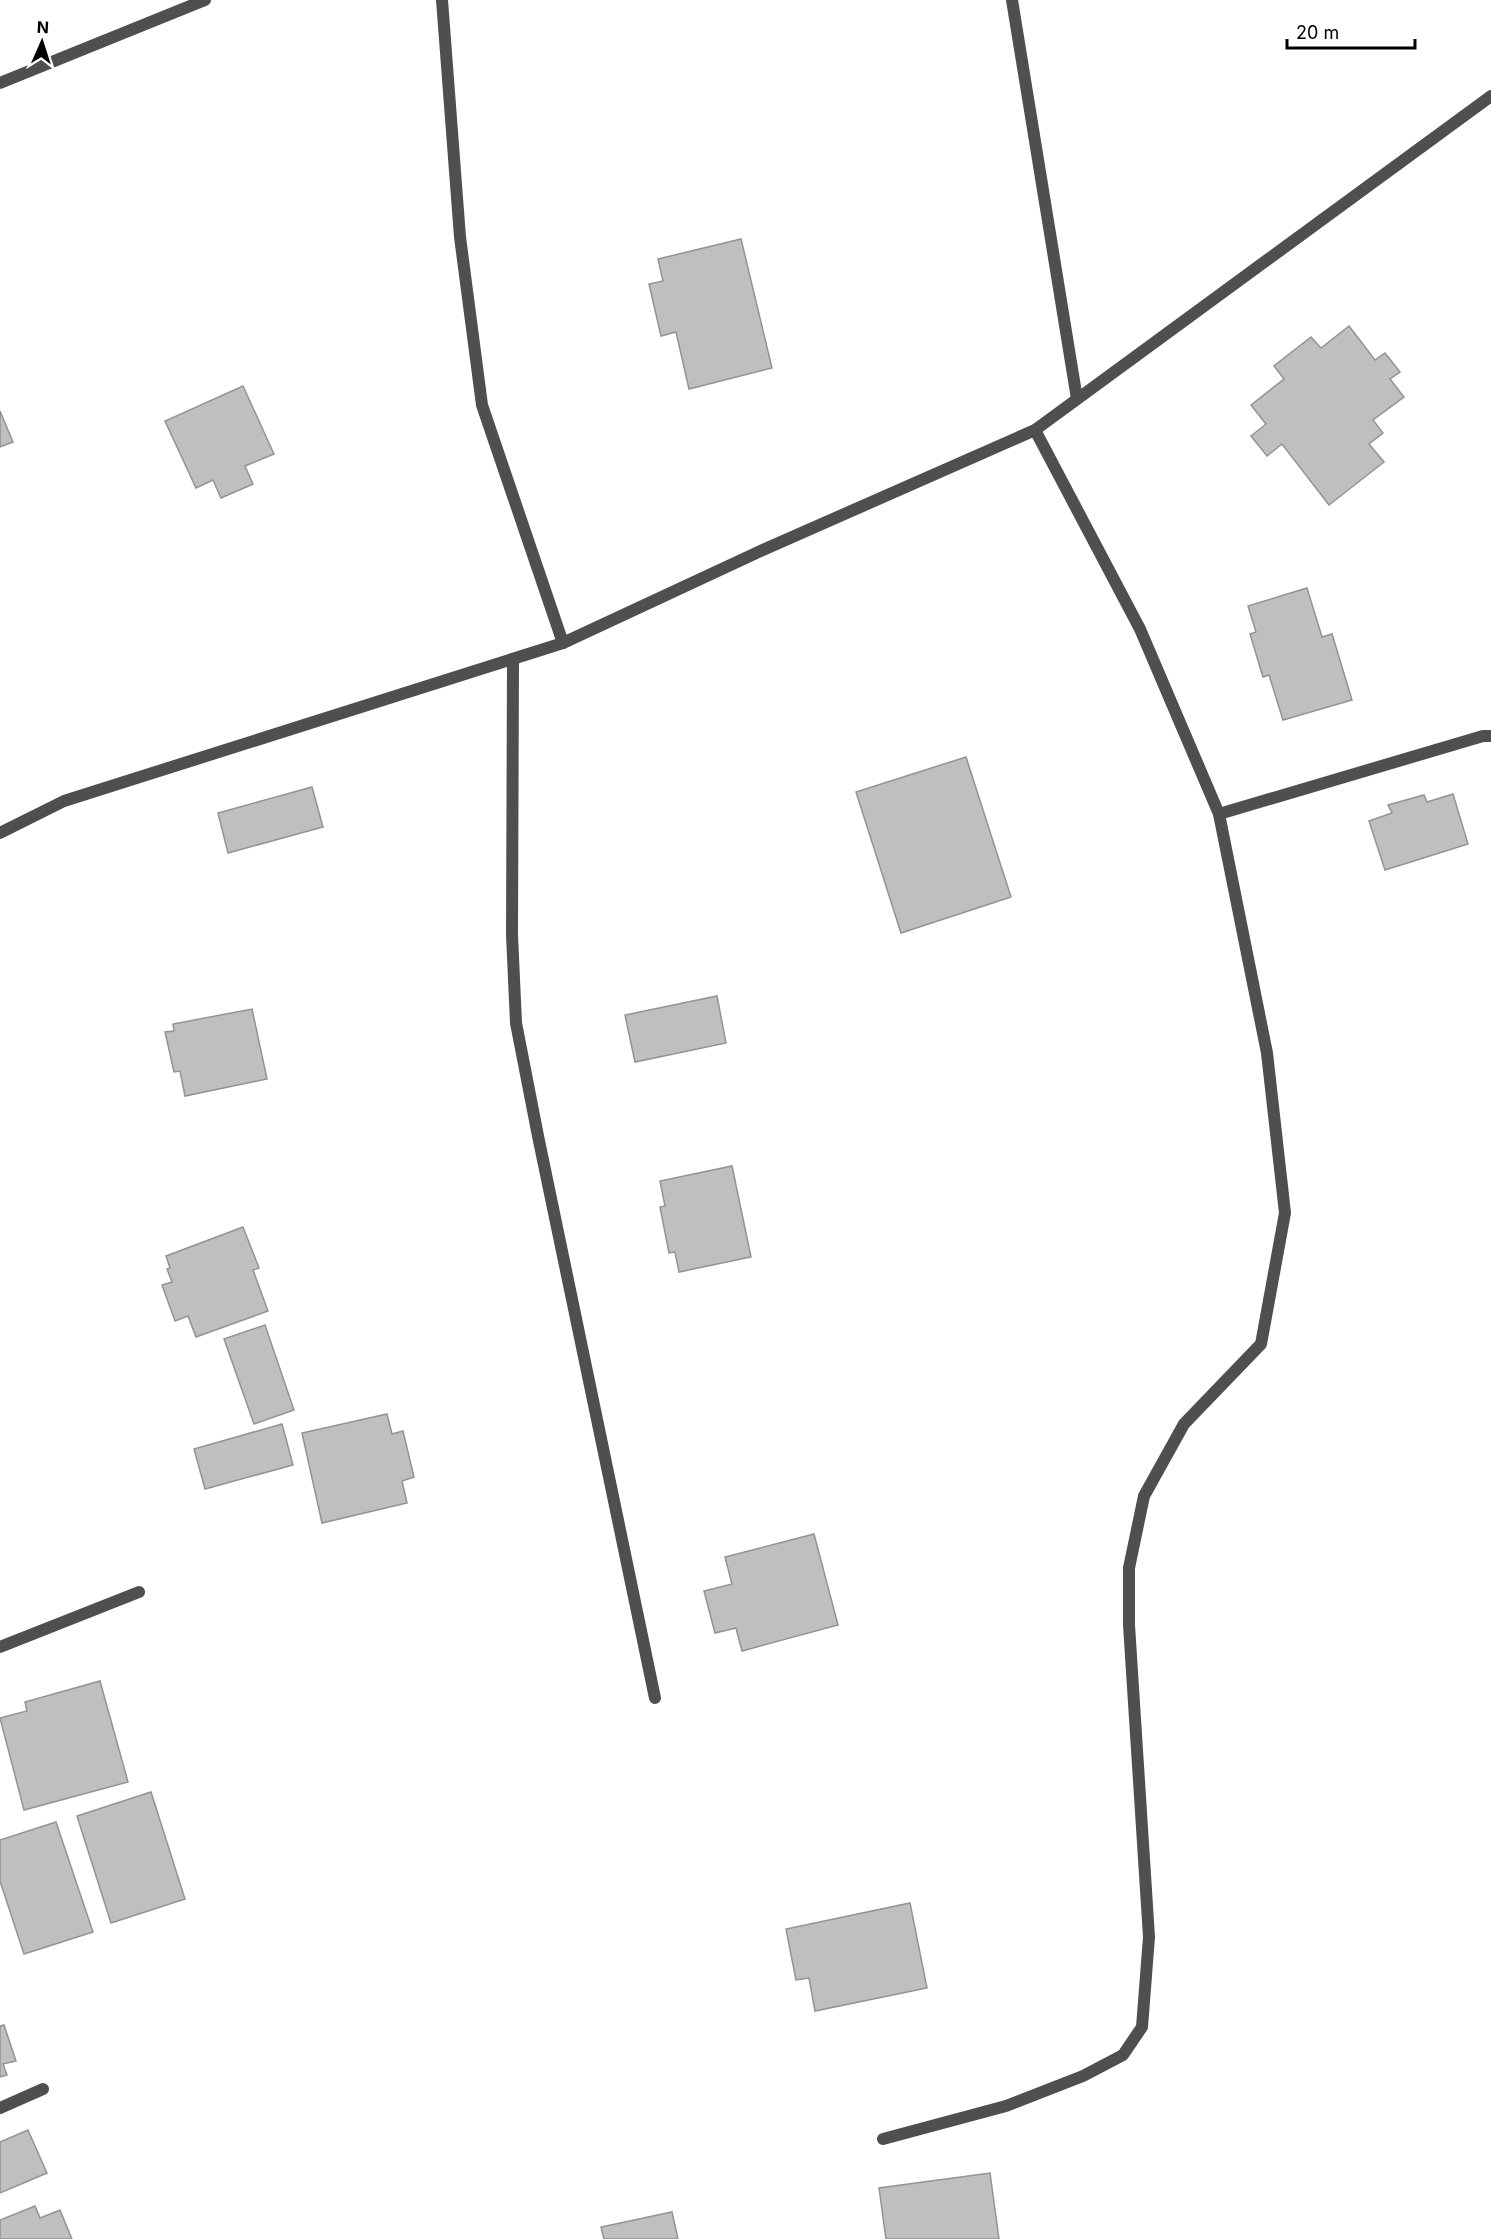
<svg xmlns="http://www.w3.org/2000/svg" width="1491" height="2239" font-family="Inter,sans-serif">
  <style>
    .building { fill: #bfbfbf; stroke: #939393; stroke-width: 1.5 }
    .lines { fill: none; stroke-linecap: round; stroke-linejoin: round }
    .minor { stroke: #4f4f4f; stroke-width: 12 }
  </style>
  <rect width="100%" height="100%" fill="#fff"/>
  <g class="building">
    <path d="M 741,239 L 772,368 L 689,389 L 676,332 L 661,336 L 649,284 L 663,281 L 658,259 Z"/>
    <path d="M 1349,326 L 1375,360 L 1385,353 L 1400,372 L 1390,379 L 1404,397 L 1373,420 L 1383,433 L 1369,444 L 1384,462 L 1329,505 L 1282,444 L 1267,456 L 1251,436 L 1266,424 L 1251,405 L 1284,379 L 1274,366 L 1311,337 L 1321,348 Z"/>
    <path d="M 243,386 L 274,454 L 245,466 L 253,484 L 221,498 L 213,480 L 196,488 L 165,421 Z"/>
    <path d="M 0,411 L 13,442 L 0,447 Z"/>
    <path d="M 1307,588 L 1322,637 L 1332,634 L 1352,700 L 1283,720 L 1269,675 L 1263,677 L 1250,634 L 1256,632 L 1248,606 Z"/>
    <path d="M 966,757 L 1011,897 L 901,933 L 856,792 Z"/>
    <path d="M 312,787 L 323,827 L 228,853 L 218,813 Z"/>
    <path d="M 1453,794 L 1468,844 L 1385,870 L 1369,821 L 1392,813 L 1388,805 L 1424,795 L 1427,802 Z"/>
    <path d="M 717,996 L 726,1043 L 635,1062 L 625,1015 Z"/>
    <path d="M 252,1009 L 267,1079 L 185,1096 L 180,1071 L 174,1072 L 165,1032 L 174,1031 L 173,1024 Z"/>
    <path d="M 732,1166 L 751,1257 L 679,1272 L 675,1252 L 669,1253 L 660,1207 L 665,1206 L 660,1181 Z"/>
    <path d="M 243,1227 L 259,1268 L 253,1270 L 268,1311 L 196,1337 L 188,1316 L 175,1321 L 162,1285 L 172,1282 L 167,1269 L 170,1268 L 166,1256 Z"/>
    <path d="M 265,1325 L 294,1410 L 254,1424 L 224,1339 Z"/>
    <path d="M 387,1414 L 392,1434 L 403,1431 L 414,1477 L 402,1481 L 407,1503 L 322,1523 L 302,1433 Z"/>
    <path d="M 282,1424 L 293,1465 L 205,1489 L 194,1449 Z"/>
    <path d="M 814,1534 L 838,1625 L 742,1651 L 736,1628 L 715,1633 L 704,1591 L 732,1584 L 725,1557 Z"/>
    <path d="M 100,1681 L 128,1782 L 24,1810 L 0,1718 L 27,1711 L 25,1702 Z"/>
    <path d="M 151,1792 L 185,1899 L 111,1923 L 77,1816 Z"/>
    <path d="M 56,1822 L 93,1932 L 24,1954 L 0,1881 L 0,1840 Z"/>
    <path d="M 910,1903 L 927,1988 L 815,2011 L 809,1978 L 796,1980 L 786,1929 Z"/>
    <path d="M 4,2025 L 16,2061 L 3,2064 L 7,2075 L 0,2077 L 0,2026 Z"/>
    <path d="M 28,2130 L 47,2173 L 0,2193 L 0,2142 Z"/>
    <path d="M 990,2173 L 999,2239 L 886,2239 L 879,2188 Z"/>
    <path d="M 35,2206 L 40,2218 L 60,2210 L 72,2239 L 0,2239 L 0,2220 Z"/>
    <path d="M 672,2212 L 678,2239 L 604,2239 L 601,2227 Z"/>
  </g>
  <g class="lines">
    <g class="minor">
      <path d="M 442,0 L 460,237 L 482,405 L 563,643"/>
      <path d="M 1012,0 L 1077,399"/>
      <path d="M 0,83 L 205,0"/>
      <path d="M 513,659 L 512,935 L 516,1023 L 538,1136 L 655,1698"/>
      <path d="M 1219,814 L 1483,736 L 1491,736"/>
      <path d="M 0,833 L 64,801 L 563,643 L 765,549 L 1035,430 L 1491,96"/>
      <path d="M 0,1647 L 139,1592"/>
      <path d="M 0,2108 L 43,2089"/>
      <path d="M 883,2139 L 1006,2106 L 1083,2076 L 1123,2055 L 1142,2027 L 1149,1937 L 1129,1625 L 1129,1568 L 1144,1496 L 1184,1424 L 1261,1344 L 1285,1213 L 1267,1053 L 1219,814 L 1140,629 L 1035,430"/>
    </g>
  </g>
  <g transform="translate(42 42) rotate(3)" stroke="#ffffff" stroke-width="4.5" paint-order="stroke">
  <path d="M0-4.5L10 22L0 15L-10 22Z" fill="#000000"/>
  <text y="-9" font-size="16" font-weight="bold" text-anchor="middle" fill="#000000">N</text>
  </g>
  <path d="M1287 39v9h128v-9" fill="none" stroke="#000000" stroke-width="3"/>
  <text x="1296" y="39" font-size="18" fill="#000000" stroke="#ffffff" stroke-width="4.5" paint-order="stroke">20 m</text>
</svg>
